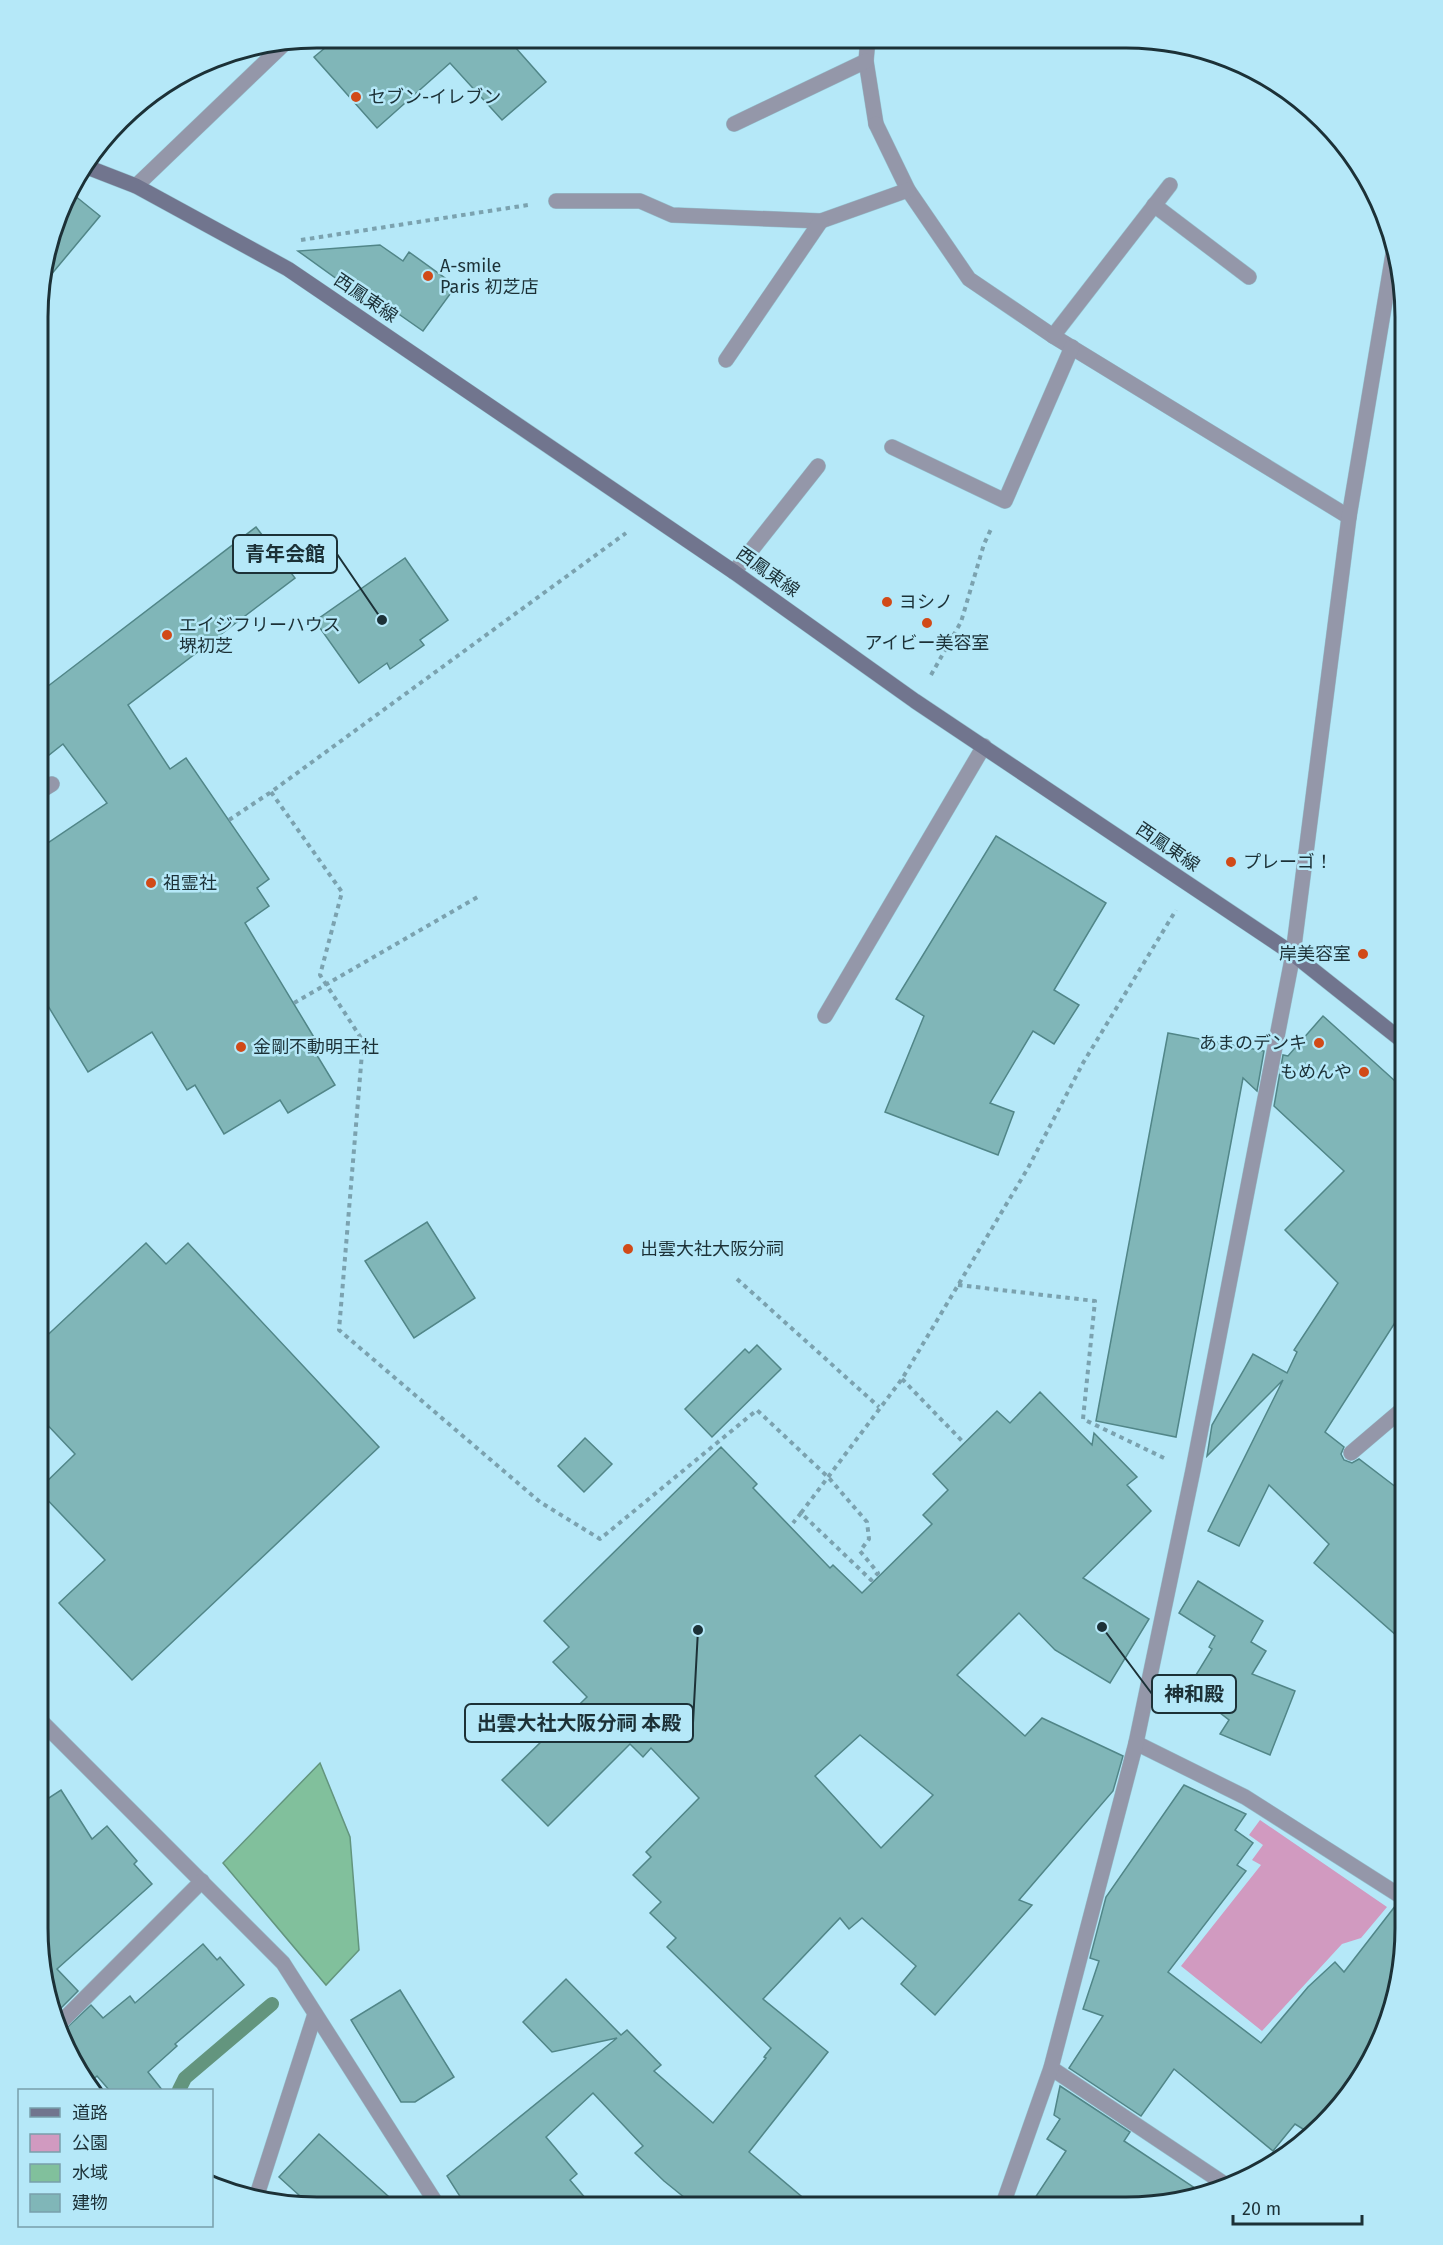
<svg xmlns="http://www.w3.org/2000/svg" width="1443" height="2245" font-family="'Fira Sans','Noto Sans JP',sans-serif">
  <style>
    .green { fill: #d19ac0 }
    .water { fill: #81c09c; stroke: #63957e; stroke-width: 1.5 }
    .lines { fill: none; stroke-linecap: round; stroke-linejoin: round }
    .stream { stroke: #63957e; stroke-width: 14 }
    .building { fill: #80b6b8; stroke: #518688; stroke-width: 1.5; fill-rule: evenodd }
    .service-casing { stroke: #96c3d1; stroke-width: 16 }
    .minor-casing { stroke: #96c3d1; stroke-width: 16 }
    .secondary-casing { stroke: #96c3d1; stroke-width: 16 }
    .path { stroke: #7ba2af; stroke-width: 4; stroke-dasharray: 4.5 4.5; stroke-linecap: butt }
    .service { stroke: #9497a9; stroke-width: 15 }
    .minor { stroke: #9497a9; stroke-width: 15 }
    .secondary { stroke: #71758e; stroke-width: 15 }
    .poi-dot { fill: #d14a18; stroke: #b5e8f8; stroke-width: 2 }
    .labels { text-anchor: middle; stroke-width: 5; stroke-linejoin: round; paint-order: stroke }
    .poi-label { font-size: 18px; fill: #1c3137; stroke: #b5e8f8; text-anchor: start }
    .street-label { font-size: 18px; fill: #1c3137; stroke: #b5e8f8 }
    .rim { fill: none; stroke: #1c3137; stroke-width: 3 }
    .leader { fill: none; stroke: #1c3137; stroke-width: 2 }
    .callout-dot { fill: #1c3137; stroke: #b5e8f8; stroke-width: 2 }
    .callout { fill: #b5e8f8; stroke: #1c3137; stroke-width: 2 }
    .callout-label { font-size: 20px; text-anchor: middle; font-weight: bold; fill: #1c3137 }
  </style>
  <rect width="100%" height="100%" fill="#b5e8f8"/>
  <path class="green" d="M 1260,1820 L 1387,1907 L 1361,1938 L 1342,1944 L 1262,2031 L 1181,1966 L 1261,1865 L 1252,1860 L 1263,1845 L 1249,1835 Z"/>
  <path class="water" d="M 320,1763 L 350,1837 L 359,1950 L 326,1985 L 223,1863 Z"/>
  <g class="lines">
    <path class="stream" d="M 179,2090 L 185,2078 L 272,2004"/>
  </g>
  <g class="building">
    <path d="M 337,38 L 507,38 L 546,82 L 502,120 L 450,63 L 377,128 L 314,57 Z"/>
    <path d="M 69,191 L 100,216 L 40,288 L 40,281 Z"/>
    <path d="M 380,245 L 403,261 L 409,252 L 456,286 L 423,331 L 370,294 L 366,300 L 298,251 Z"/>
    <path d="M 256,527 L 295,578 L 128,705 L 170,769 L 186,758 L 269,879 L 257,888 L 269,906 L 245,923 L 315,1039 L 309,1042 L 335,1085 L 288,1113 L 280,1100 L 224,1134 L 195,1085 L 187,1090 L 152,1032 L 88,1072 L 39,991 L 39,849 L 107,803 L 63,744 L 39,763 L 39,693 Z"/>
    <path d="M 405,558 L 448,620 L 420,640 L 424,645 L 390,669 L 387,663 L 359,683 L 315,621 Z"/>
    <path d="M 996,836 L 1106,903 L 1054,990 L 1079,1005 L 1054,1044 L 1033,1031 L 990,1103 L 1014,1112 L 998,1155 L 885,1112 L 924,1016 L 896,999 Z"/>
    <path d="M 1323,1016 L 1405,1090 L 1405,1307 L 1325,1432 L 1344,1447 L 1341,1454 L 1344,1460 L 1352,1463 L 1359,1459 L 1405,1494 L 1405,1643 L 1314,1563 L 1329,1544 L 1269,1485 L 1239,1546 L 1208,1531 L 1283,1380 L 1207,1456 L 1212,1425 L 1253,1354 L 1287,1373 L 1297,1352 L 1294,1350 L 1338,1283 L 1285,1230 L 1344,1171 L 1274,1106 L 1283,1055 L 1288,1056 Z"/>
    <path d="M 1168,1033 L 1264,1051 L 1257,1091 L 1243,1078 L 1176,1437 L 1096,1421 Z"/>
    <path d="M 427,1222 L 475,1298 L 414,1338 L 365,1261 Z"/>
    <path d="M 146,1243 L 166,1264 L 188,1243 L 379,1447 L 132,1680 L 59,1603 L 105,1560 L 38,1490 L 75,1454 L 38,1415 L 38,1344 Z"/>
    <path d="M 757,1345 L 781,1369 L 712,1437 L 685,1409 L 745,1349 L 749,1353 Z"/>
    <path d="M 1040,1392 L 1092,1445 L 1094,1433 L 1137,1477 L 1127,1485 L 1151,1511 L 1083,1578 L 1149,1619 L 1110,1683 L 1055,1650 L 1019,1613 L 957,1675 L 1025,1736 L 1042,1718 L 1123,1756 L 1113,1791 L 1019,1900 L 1032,1905 L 935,2015 L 901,1984 L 916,1966 L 862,1918 L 849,1929 L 840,1918 L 763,1999 L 828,2052 L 749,2152 L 814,2207 L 695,2206 L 664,2181 L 635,2153 L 643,2146 L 593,2093 L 546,2137 L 577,2174 L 570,2180 L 592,2206 L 466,2206 L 447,2176 L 617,2038 L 552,2052 L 523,2022 L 566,1979 L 621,2035 L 627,2030 L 661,2065 L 654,2071 L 713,2123 L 766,2058 L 764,2057 L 771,2048 L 667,1947 L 676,1938 L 650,1913 L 661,1902 L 633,1875 L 651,1857 L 646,1852 L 699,1798 L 651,1748 L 643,1757 L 630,1744 L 548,1826 L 502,1780 L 587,1697 L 553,1662 L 569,1647 L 544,1621 L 721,1447 L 757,1484 L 753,1488 L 830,1568 L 833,1565 L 862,1593 L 932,1524 L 923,1515 L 948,1490 L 933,1474 L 997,1411 L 1010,1423 ZM 860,1735 L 933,1795 L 881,1848 L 815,1776 Z"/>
    <path d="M 585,1438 L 612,1464 L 584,1492 L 558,1466 Z"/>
    <path d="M 1198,1581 L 1263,1621 L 1251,1642 L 1266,1651 L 1252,1674 L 1295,1691 L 1270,1755 L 1220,1734 L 1229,1720 L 1188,1688 L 1212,1649 L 1209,1647 L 1215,1636 L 1179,1613 Z"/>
    <path d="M 1184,1785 L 1246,1814 L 1235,1830 L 1253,1843 L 1237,1865 L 1246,1871 L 1168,1972 L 1261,2043 L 1308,1987 L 1335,1962 L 1344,1972 L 1396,1905 L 1405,1909 L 1405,1946 L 1391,2018 L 1358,2083 L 1311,2134 L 1295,2124 L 1273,2151 L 1174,2069 L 1141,2116 L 1069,2068 L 1103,2016 L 1083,2009 L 1099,1961 L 1090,1958 L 1106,1897 Z"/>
    <path d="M 61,1790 L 92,1839 L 107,1826 L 137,1861 L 134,1864 L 152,1884 L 57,1969 L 78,1991 L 55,2014 L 38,1928 L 38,1805 Z"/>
    <path d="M 203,1944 L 217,1960 L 220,1957 L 244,1985 L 175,2044 L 177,2046 L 148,2072 L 163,2091 L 110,2091 L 97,2076 L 88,2084 L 59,2035 L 91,2005 L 103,2018 L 130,1996 L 135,2003 Z"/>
    <path d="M 400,1990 L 454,2077 L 415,2102 L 401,2102 L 351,2020 Z"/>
    <path d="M 1060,2086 L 1130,2132 L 1124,2141 L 1201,2192 L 1126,2207 L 1029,2207 L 1066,2151 L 1047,2139 L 1060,2119 L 1054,2115 Z"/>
    <path d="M 319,2134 L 398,2205 L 310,2205 L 279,2177 Z"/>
  </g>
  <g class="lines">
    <g class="service-casing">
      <g id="service">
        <path d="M 868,39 L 866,61 L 876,124"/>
        <path d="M 39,792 L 52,784"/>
        <path d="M 825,1016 L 984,746"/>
        <path d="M 1351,1453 L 1405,1407"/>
      </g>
    </g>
    <g class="minor-casing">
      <g id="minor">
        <path d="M 734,124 L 866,61"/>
        <path d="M 876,124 L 908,190 L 969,279 L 1053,336 L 1349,517"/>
        <path d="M 136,186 L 284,44"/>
        <path d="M 556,201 L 640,201 L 672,215 L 821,221 L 908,190"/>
        <path d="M 1154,205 L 1249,277"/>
        <path d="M 1053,336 L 1170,185"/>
        <path d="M 726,360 L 821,221"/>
        <path d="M 892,447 L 1005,501 L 1072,347"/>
        <path d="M 734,572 L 818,466"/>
        <path d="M 38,1713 L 41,1721 L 283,1963 L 438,2206"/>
        <path d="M 1136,1743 L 1245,1797 L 1405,1899"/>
        <path d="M 57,2026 L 202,1881"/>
        <path d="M 1051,2068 L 1229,2187"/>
        <path d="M 256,2198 L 315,2014"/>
        <path d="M 1002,2207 L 1051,2068 L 1136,1743 L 1193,1470 L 1293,954 L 1349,517 L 1393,254"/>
      </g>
    </g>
    <g class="secondary-casing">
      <path id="secondary" d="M 87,167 L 136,186 L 288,269 L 734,572 L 915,701 L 1293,954 L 1405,1043"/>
    </g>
    <g class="path">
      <path d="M 301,240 L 528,205"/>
      <path d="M 931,675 L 961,622 L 984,544 L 992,527"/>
      <path d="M 271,792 L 342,892 L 320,975 L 363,1041 L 339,1330 L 540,1502 L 600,1539 L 757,1410 L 829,1478 L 867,1522 L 869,1539 L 860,1551 L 878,1573 L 871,1580 L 801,1513 L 793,1523"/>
      <path d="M 229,820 L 271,792 L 626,533"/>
      <path d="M 294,1003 L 481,895"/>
      <path d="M 737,1279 L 879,1407"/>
      <path d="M 958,1285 L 1095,1301 L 1083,1419 L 1164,1458"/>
      <path d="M 902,1379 L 964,1443"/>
      <path d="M 801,1513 L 902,1379 L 1028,1168 L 1083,1063 L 1176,910"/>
    </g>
    <use href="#service" class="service"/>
    <use href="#minor" class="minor"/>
    <use href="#secondary" class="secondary"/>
  </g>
  <g class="poi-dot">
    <circle cx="356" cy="97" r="6"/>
    <circle cx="428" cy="276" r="6"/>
    <circle cx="887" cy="602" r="6"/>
    <circle cx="927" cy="623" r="6"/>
    <circle cx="167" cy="635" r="6"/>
    <circle cx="1231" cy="862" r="6"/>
    <circle cx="151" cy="883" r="6"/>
    <circle cx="1363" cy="954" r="6"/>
    <circle cx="1319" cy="1043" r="6"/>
    <circle cx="241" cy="1047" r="6"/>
    <circle cx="1364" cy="1072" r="6"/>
    <circle cx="628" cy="1249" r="6"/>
  </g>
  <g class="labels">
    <g class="poi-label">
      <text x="368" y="103">セブン-イレブン</text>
      <text x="440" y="272">A-smile<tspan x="440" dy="21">Paris 初芝店</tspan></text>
      <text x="899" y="608">ヨシノ</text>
      <text x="179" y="631">エイジフリーハウス<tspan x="179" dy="21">堺初芝</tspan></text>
      <text x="927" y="649" text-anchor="middle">アイビー美容室</text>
      <text x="1243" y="868">プレーゴ！</text>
      <text x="163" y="889">祖霊社</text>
      <text x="1351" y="960" text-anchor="end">岸美容室</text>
      <text x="1307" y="1049" text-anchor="end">あまのデンキ</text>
      <text x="253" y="1053">金剛不動明王社</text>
      <text x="1352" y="1078" text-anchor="end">もめんや</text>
      <text x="640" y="1255">出雲大社大阪分祠</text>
    </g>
    <g class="street-label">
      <text transform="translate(366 298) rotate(34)" y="6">西鳳東線</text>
      <text transform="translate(768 572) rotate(35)" y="6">西鳳東線</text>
      <text transform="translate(1168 847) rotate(34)" y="6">西鳳東線</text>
    </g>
  </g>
  <path d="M0 0H1443V2245H0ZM317 48H1126A269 269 0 0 1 1395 317V1928A269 269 0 0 1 1126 2197H317A269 269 0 0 1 48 1928V317A269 269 0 0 1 317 48Z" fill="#b5e8f8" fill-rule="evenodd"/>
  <path class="rim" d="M317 48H1126A269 269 0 0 1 1395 317V1928A269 269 0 0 1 1126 2197H317A269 269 0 0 1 48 1928V317A269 269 0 0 1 317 48Z"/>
  <path class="leader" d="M382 620L337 554M1102 1627L1152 1694M698 1630L693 1723"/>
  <g class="callout-dot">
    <circle cx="382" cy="620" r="6"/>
    <circle cx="1102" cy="1627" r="6"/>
    <circle cx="698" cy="1630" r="6"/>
  </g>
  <g class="callout">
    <rect x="233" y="535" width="104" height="38" rx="6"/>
    <rect x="1152" y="1675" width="84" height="38" rx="6"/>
    <rect x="465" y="1704" width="228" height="38" rx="6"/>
  </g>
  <g class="callout-label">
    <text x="285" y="561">青年会館</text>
    <text x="1194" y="1701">神和殿</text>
    <text x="579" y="1730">出雲大社大阪分祠 本殿</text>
  </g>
  <rect x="18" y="2089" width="195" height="138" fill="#b5e8f8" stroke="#789fab" stroke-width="1.5"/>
  <rect x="30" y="2108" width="30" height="9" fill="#71758e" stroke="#789fab" stroke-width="1.5"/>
  <text x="72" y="2119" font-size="18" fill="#1c3137">道路</text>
  <rect x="30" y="2134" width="30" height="18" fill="#d19ac0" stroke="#789fab" stroke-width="1.5"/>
  <text x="72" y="2149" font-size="18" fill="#1c3137">公園</text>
  <rect x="30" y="2164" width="30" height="18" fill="#81c09c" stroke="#789fab" stroke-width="1.5"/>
  <text x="72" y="2179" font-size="18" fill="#1c3137">水域</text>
  <rect x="30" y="2194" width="30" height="18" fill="#80b6b8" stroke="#789fab" stroke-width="1.5"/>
  <text x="72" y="2209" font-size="18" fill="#1c3137">建物</text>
  <path d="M1233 2215v9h129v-9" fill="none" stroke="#1c3137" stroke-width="3"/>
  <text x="1242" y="2215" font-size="18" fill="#1c3137" stroke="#b5e8f8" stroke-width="4.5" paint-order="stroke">20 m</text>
</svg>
